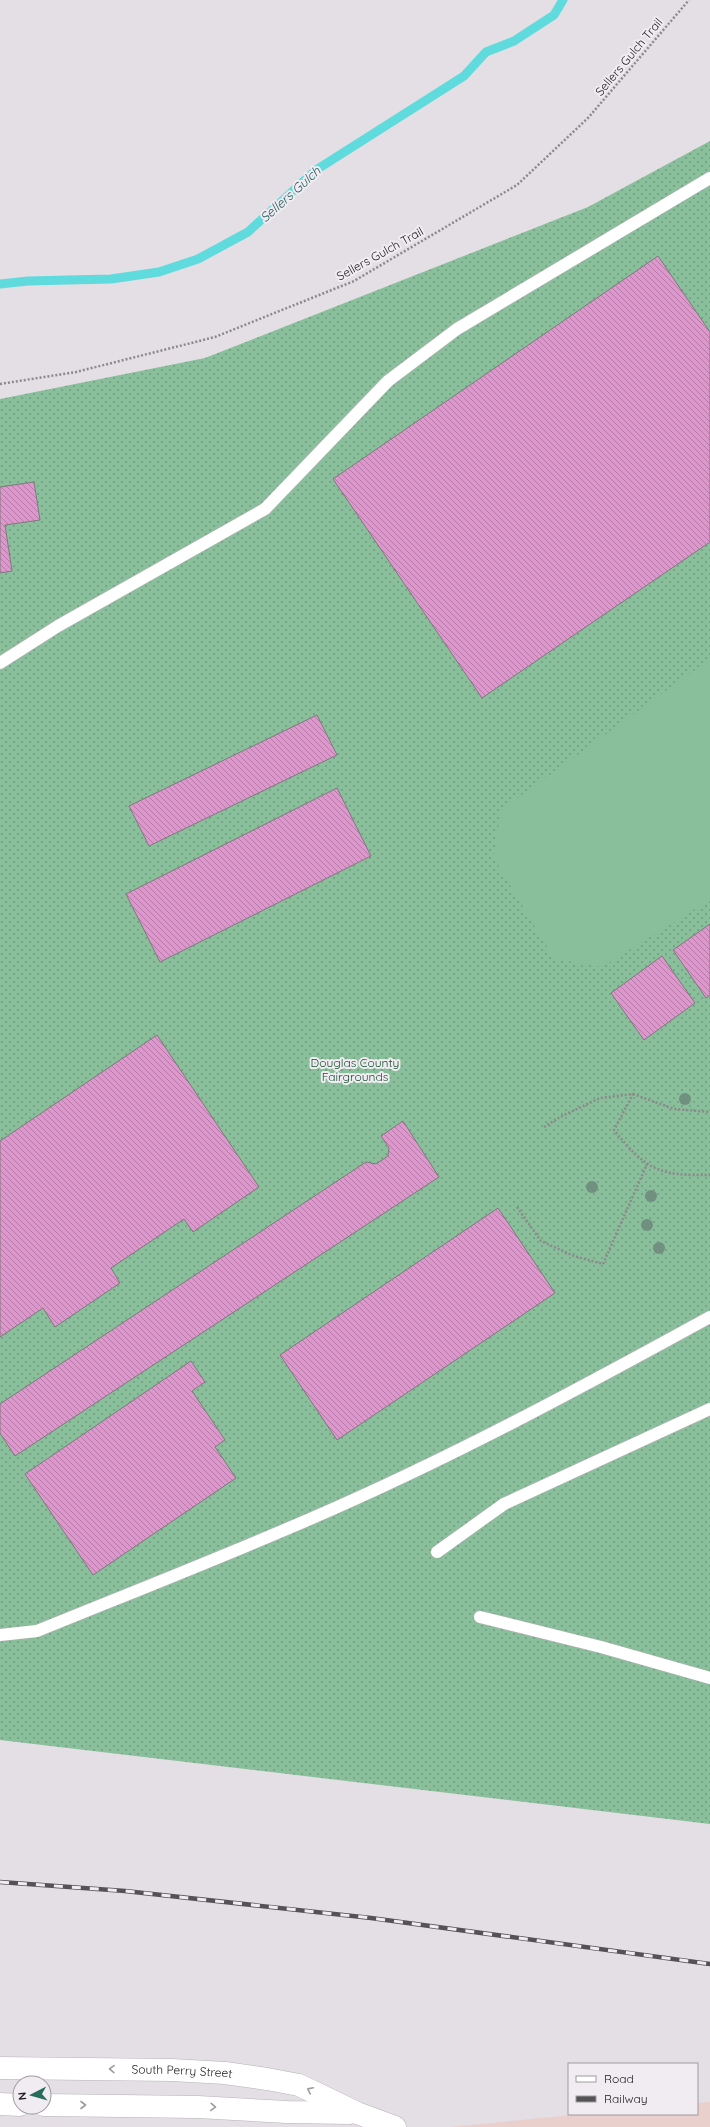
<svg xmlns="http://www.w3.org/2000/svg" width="710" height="2127" font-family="Quicksand,sans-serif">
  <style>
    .commercial { fill: #ead0cc }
    .grass { fill: url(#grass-dots) }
    .pitch { fill: #8abf9b }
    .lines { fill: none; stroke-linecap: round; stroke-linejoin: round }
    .stream { stroke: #5fdadd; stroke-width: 9 }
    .building { fill: url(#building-back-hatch); stroke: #7e797c }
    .lane-casing { stroke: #b6b2b7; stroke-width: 13 }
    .secondary-casing { stroke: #b6b2b7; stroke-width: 23 }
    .path { stroke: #8c898d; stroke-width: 2.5; stroke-dasharray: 2 2; stroke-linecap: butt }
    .lane { stroke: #fff; stroke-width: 12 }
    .secondary { stroke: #fff; stroke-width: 22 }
    .rail-casing { stroke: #555255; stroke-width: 4.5 }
    .rail { stroke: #f0ecf1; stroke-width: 3; stroke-dasharray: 9; stroke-linecap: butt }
    .tree { fill: #719080 }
    .oneway { stroke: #9c9b9c }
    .labels { text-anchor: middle; stroke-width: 4; stroke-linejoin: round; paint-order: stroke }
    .street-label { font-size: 12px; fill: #222022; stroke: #f0ecf1 }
    .park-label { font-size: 12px; fill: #14502f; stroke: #f0ecf1 }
    .water-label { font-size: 13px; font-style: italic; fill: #265b5c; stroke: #f0ecf1 }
  </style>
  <defs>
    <pattern id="grass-dots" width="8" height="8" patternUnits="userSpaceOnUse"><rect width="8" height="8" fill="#8abf9b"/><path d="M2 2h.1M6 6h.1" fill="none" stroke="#709b7e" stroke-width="1.8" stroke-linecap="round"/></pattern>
    <pattern id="building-back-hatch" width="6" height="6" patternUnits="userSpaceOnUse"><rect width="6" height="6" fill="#de97cd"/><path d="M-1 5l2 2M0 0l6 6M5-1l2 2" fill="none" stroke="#b47ba6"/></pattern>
  </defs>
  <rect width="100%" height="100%" fill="#e3dfe4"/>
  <path class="commercial" d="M 710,2102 L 710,2127 L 450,2127 L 583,2114 L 697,2114 L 697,2103 Z"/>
  <path class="grass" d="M 710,141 L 710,1824 L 0,1740 L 0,399 L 205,358 L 588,207 Z"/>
  <path class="pitch" d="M 710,659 L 710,900 L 602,967 L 554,959 L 493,857 L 501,810 Z"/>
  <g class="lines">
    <path class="stream" d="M 0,284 L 28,281 L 111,279 L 159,272 L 198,259 L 248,232 L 316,170 L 464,76 L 486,52 L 514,41 L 554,15 L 563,0"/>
  </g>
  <g class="building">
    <path d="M 658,256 L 710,332 L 710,542 L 482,698 L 333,479 Z"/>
    <path d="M 34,482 L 40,520 L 5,525 L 12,571 L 0,573 L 0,487 Z"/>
    <path d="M 317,715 L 337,755 L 149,846 L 129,806 Z"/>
    <path d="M 337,788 L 371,856 L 160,962 L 126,894 Z"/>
    <path d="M 710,924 L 710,995 L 706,998 L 673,950 Z"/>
    <path d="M 662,956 L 695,1003 L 644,1040 L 611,993 Z"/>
    <path d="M 157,1035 L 259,1187 L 193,1232 L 184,1219 L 111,1268 L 120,1283 L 55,1327 L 43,1308 L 0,1337 L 0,1141 Z"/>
    <path d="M 403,1121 L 439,1177 L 15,1456 L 0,1433 L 0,1404 L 366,1162 L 376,1164 L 388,1156 L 389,1148 L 381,1136 Z"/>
    <path d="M 498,1208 L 555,1293 L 337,1440 L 280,1355 Z"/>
    <path d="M 191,1361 L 205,1382 L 192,1391 L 225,1440 L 215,1447 L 236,1478 L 93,1575 L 25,1474 Z"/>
  </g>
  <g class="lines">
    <g class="lane-casing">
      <g id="lane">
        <path d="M 0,663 L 58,626 L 265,509 L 388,381 L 457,329 L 710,178"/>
        <path d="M 437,1552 L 504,1504 L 710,1409"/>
        <path d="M 480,1617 L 601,1647 L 710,1678"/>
        <path d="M 0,1635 L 37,1631 C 128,1594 220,1558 310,1519 C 447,1460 579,1389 710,1317"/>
      </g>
    </g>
    <g class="secondary-casing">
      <g id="secondary">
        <path id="s1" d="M 0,2068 L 172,2070 L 225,2073 L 267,2079 L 299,2085 L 357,2113 L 395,2127"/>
        <path d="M 0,2104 L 20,2105"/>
        <path d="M 44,2105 L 198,2107 L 287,2112 L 350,2113"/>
      </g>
    </g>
    <g class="path">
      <path d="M 0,384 L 76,372 L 215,337 L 354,281 L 517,185 L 588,118 L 689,0"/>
      <path d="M 633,1094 L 674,1109 L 710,1112"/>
      <path d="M 544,1127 L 560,1117 L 600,1098 L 633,1094 L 614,1130 C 646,1170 659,1176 710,1175"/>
      <path d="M 517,1207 L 541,1241 L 574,1256 L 603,1264 L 647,1164"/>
    </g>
    <use href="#lane" class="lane"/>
    <use href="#secondary" class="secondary"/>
    <g class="rail-casing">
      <path id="rail" d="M 0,1882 L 125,1891 L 371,1918 L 710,1964"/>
    </g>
    <use href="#rail" class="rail"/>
  </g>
  <g class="tree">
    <circle cx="685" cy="1099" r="6"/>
    <circle cx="592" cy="1187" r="6"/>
    <circle cx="651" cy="1196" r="6"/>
    <circle cx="647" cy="1225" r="6"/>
    <circle cx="659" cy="1248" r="6"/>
  </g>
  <defs><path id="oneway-chevron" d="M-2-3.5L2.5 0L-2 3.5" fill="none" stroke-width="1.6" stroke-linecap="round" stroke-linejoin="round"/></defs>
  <g class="oneway">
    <use href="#oneway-chevron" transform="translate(112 2069) rotate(-179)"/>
    <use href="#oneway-chevron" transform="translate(310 2090) rotate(-154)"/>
    <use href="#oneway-chevron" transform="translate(83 2105)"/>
    <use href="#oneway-chevron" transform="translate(213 2107) rotate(3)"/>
  </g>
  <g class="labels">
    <g class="street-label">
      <text transform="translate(629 57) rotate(-50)" y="4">Sellers Gulch Trail</text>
      <text transform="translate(380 254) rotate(-29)" y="4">Sellers Gulch Trail</text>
      <text dy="4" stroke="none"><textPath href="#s1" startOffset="182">South Perry Street</textPath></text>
    </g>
    <g class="park-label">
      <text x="355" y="1067">Douglas County<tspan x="355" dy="14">Fairgrounds</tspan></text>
    </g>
    <g class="water-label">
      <text transform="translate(290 194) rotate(-42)" y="5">Sellers Gulch</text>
    </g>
  </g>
  <rect x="568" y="2063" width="130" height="52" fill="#f0ecf1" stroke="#9e9a9e"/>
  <rect x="576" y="2076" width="20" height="6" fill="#ffffff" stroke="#9e9a9e"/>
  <text x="604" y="2083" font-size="12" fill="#222022">Road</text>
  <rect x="576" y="2096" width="20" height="6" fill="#555255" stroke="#9e9a9e"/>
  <text x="604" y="2103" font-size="12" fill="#222022">Railway</text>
  <g transform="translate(32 2095) rotate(264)"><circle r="19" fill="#f0ecf1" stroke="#9e9a9e"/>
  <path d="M0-3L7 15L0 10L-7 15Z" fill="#286c5e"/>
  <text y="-6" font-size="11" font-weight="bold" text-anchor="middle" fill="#222022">N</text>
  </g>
</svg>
